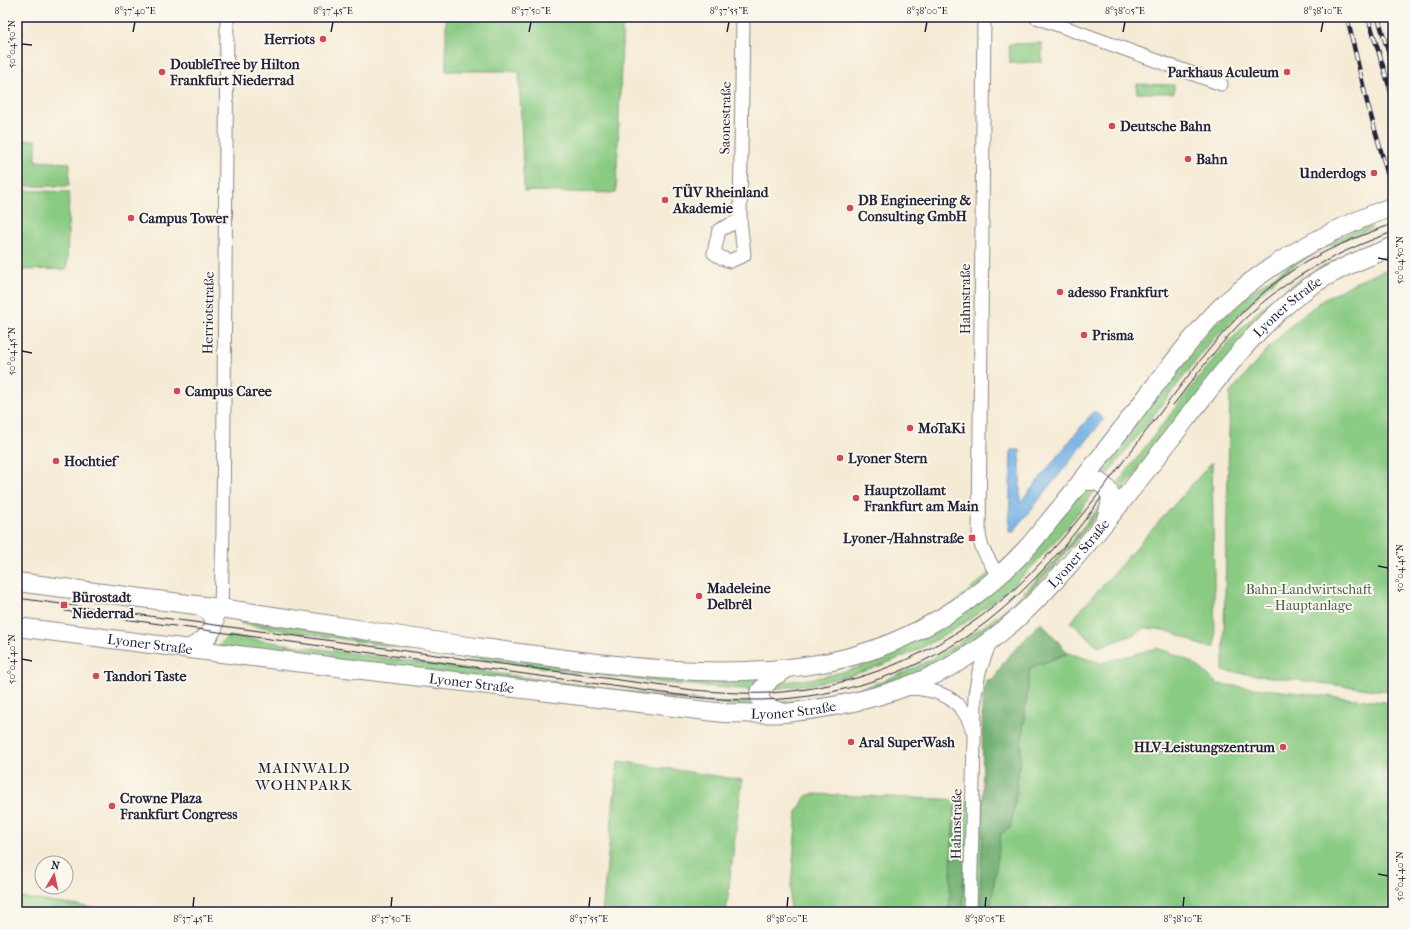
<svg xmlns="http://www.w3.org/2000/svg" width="1410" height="929" font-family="'IM FELL French Canon',serif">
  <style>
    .green { fill: #8acb83; stroke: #56765f }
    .forest { fill: #6faf71; stroke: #486856 }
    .water { fill: #73b1e6; stroke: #4a6a90 }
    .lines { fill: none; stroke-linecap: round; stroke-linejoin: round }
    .street-casing { stroke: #8c8688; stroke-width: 15 }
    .secondary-casing { stroke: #8c8688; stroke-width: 20 }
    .street { stroke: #fff; stroke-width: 13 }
    .secondary { stroke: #fff; stroke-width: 18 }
    .tram { stroke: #22223b; stroke-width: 1 }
    .rail-casing { stroke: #22223b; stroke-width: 4.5 }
    .rail { stroke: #fbf7ec; stroke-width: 3; stroke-dasharray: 9; stroke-linecap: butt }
    .ticks { fill: none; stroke: #22223b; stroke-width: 1.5 }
    .poi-dot { fill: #d1495b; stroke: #fbf7ec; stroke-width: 1.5 }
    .labels { text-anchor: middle; stroke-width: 4; stroke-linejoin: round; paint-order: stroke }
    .poi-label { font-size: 14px; font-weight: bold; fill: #22223b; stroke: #fbf7ec; text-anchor: start }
    .street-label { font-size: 14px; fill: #22223b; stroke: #fbf7ec }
    .park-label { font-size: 14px; fill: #465d54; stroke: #fbf7ec }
    .neighbourhood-label { font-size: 15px; letter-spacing: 1px; fill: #22223b; stroke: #fbf7ec }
    .neatline { fill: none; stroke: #22223b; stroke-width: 1.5 }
    .ticks-label { font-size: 10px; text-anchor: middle; fill: #22223b }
  </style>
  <rect width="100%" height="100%" fill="#fbf7ec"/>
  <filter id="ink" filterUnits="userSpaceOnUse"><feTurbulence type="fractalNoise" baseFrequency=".025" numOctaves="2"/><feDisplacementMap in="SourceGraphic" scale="8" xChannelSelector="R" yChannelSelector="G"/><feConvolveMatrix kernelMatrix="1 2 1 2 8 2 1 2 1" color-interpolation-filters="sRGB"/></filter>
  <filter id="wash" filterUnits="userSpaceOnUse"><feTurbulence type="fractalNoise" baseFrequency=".012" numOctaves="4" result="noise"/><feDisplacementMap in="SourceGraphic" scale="16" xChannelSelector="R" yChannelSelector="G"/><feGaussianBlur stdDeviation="0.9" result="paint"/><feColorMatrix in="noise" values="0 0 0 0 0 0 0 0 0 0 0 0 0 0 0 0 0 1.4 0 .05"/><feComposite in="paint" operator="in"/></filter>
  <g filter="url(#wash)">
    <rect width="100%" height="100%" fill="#f5ebd5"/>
    <g class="green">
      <path d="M 446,17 L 623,17 L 616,193 L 524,191 L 519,71 L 446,71 Z"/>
      <path d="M 1042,43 L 1042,62 L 1010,63 L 1009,44 Z"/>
      <path d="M 1137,84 L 1174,85 L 1174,93 L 1137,93 Z"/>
      <path d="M 17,140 L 36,140 L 36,161 L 70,163 L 69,186 L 17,186 Z"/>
      <path d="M 17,190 L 69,192 L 67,269 L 17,270 Z"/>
      <path d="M 1370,222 L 1372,228 L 1321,249 L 1280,275 L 1213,339 L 1107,475 L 1096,472 L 1213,326 L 1250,293 L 1304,255 Z"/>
      <path d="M 1379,243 L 1326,270 L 1116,496 L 1115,487 C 1144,449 1172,411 1202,374 C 1228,343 1253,312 1287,288 C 1315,268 1346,255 1379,243 Z"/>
      <path d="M 1385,270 L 1393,292 L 1393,692 L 1223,671 L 1230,393 L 1266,351 L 1293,323 L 1323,300 L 1352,284 Z"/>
      <path d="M 1212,462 L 1215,647 C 1194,646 1196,641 1179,635 C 1168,630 1156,629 1144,628 L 1133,635 L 1099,647 L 1070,622 Z"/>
      <path d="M 1088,489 L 1096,490 C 1070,523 1044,557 1012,586 C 954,638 883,673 805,685 C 793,686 781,689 769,689 C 782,679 801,681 816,678 C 849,671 874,664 903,647 Z"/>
      <path d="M 1103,501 L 1102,509 L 1050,571 L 1020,601 L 1003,622 L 945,662 L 898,682 L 842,698 L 777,708 L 769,703 C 809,699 850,694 888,679 C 982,642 1044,581 1103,501 Z"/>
      <path d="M 242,618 L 759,678 L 754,690 L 664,683 L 464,657 L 241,624 Z"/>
      <path d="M 228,636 L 650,695 L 721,703 L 755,703 L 756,708 L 218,647 Z"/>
      <path d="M 1157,648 C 1186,658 1195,661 1217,684 L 1393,703 L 1393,912 L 789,912 L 797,812 L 806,796 L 812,794 L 1015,802 L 1030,668 L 1068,653 L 1101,663 Z"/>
      <path d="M 618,761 L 742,780 L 726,912 L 602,912 Z"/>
      <path d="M 17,897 L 121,912 L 17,912 Z"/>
    </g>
    <g class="forest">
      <path d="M 1041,622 L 1068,653 L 1030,668 L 1015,802 L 1010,828 L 1001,833 L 990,912 L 980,912 L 983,816 L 982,706 L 986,680 L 994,679 L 1005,660 Z"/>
      <path d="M 957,805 L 965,805 L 963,902 L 964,912 L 949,912 L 954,809 Z"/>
    </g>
    <path class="water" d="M 1094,411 L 1104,419 L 1013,532 L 1009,532 L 1011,450 L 1020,450 L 1020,503 Z"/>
  </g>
  <g filter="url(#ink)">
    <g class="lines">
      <g class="street-casing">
        <g id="street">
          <path d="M 984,17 L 979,535 L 982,548 L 998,576"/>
          <path d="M 1036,17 L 1221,84"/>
          <path d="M 740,220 L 743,17"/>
          <path d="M 740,220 L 744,255 L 730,261 L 722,258 L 714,253 L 719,230 Z"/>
          <path d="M 221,608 L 223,529 L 227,17"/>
          <path d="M 906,688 C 936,688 963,698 972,729"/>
          <path d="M 970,912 L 975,695 L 979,672 L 991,639"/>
        </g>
      </g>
      <g class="secondary-casing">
        <g id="secondary">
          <path d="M 1081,481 L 1097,481 C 1114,490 1112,502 1106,519"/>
          <path d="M 17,582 C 84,591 152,599 219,608 C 307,620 394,636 482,648 C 593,662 706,683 817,664 C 896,651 972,608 1026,549 C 1038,536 1049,521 1061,507 C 1094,466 1125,425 1157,383 C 1178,357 1198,329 1223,305 C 1271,261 1330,230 1391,207"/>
          <path id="s1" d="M 17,627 L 253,657 L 724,713 C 747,713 770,715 793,712 C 837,707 884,697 925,679 C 1003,645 1055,583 1107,520 C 1134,487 1160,453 1186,419 C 1224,371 1261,320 1312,285 C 1336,269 1366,257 1393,247"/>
          <path d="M 188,649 C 207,640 230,620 200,606"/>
          <path d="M 779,711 C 768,709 760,705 759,693 L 771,678 L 785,670"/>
        </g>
      </g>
      <use href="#street" class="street"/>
      <use href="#secondary" class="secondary"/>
      <g class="tram">
        <path d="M 1173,405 C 1199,372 1223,338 1254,310 C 1294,274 1342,250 1393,232"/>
        <path d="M 17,598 L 693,690 C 718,692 743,694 768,693 C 865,688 957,646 1026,578 C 1077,527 1119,466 1163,409 C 1201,359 1239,306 1293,270 C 1324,250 1358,236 1393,224"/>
        <path d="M 65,611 L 693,697 C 715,699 737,700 760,700 C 839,699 926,670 988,621 C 1032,586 1069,543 1101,498"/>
      </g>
      <g class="rail-casing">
        <g id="rail">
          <path d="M 1347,17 L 1367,102 L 1393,193"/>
          <path d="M 1368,17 L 1393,99"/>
          <path d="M 1378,17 L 1393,68"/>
        </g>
      </g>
      <use href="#rail" class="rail"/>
    </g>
  </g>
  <path class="ticks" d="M 133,32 L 135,22M 331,32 L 333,22M 529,32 L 531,22M 727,32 L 729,22M 925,32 L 927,22M 1123,32 L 1125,22M 1321,32 L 1323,22M 22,44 L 32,45M 1378,258 L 1388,260M 22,351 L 32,353M 1378,566 L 1388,568M 22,659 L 32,661M 1378,874 L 1388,876M 193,907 L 194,897M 391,907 L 392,897M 589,907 L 590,897M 787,907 L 788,897M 985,907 L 986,897M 1183,907 L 1184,897"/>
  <g class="poi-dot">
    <circle cx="323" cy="39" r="4"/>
    <circle cx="162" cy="72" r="4"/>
    <circle cx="1287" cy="72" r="4"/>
    <circle cx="1112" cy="126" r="4"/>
    <circle cx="1188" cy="159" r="4"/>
    <circle cx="1374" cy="173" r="4"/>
    <circle cx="665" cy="200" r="4"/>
    <circle cx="850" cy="208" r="4"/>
    <circle cx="131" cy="218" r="4"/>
    <circle cx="1060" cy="292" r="4"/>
    <circle cx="1084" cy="335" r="4"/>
    <circle cx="177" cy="391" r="4"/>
    <circle cx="910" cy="428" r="4"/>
    <circle cx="840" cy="458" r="4"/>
    <circle cx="56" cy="461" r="4"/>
    <circle cx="856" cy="498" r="4"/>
    <rect x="968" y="534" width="8" height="8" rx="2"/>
    <circle cx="699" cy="596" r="4"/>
    <rect x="60" y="601" width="8" height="8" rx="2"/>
    <circle cx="96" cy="676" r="4"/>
    <circle cx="851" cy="742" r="4"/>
    <circle cx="1283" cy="747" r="4"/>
    <circle cx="112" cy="806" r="4"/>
  </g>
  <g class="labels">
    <g class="poi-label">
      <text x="315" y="44" text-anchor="end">Herriots</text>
      <text x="170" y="69">DoubleTree by Hilton<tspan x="170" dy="16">Frankfurt Niederrad</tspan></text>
      <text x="1279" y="77" text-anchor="end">Parkhaus Aculeum</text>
      <text x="1120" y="131">Deutsche Bahn</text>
      <text x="1196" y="164">Bahn</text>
      <text x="1366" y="178" text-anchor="end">Underdogs</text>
      <text x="673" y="197">TÜV Rheinland<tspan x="673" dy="16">Akademie</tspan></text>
      <text x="858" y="205">DB Engineering &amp;<tspan x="858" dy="16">Consulting GmbH</tspan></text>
      <text x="139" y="223">Campus Tower</text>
      <text x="1068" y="297">adesso Frankfurt</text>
      <text x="1092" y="340">Prisma</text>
      <text x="185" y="396">Campus Caree</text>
      <text x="918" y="433">MoTaKi</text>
      <text x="848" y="463">Lyoner Stern</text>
      <text x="64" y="466">Hochtief</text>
      <text x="864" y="495">Hauptzollamt<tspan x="864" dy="16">Frankfurt am Main</tspan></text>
      <text x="964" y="543" text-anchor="end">Lyoner-/Hahnstraße</text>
      <text x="707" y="593">Madeleine<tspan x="707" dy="16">Delbrêl</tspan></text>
      <text x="72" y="602">Bürostadt<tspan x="72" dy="16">Niederrad</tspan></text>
      <text x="104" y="681">Tandori Taste</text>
      <text x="859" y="747">Aral SuperWash</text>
      <text x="1275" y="752" text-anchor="end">HLV-Leistungszentrum</text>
      <text x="120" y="803">Crowne Plaza<tspan x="120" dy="16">Frankfurt Congress</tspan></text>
    </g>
    <g class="street-label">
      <text transform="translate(725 118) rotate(-89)" y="5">Saonestraße</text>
      <text transform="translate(965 299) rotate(-90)" y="5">Hahnstraße</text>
      <text dy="5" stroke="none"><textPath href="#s1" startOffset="1442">Lyoner Straße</textPath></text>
      <text transform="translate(208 313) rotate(-89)" y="5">Herriotstraße</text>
      <text dy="5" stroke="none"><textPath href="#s1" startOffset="1118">Lyoner Straße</textPath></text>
      <text dy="5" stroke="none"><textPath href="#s1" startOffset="134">Lyoner Straße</textPath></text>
      <text dy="5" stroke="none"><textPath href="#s1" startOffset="458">Lyoner Straße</textPath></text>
      <text dy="5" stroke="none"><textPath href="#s1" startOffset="782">Lyoner Straße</textPath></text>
      <text transform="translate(956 824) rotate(-89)" y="5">Hahnstraße</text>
    </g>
    <g class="park-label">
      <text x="1309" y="594">Bahn-Landwirtschaft<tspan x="1309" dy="16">– Hauptanlage</tspan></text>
    </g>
    <g class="neighbourhood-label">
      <text x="304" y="773">MAINWALD<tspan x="304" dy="17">WOHNPARK</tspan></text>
    </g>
  </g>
  <rect width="1410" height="929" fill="none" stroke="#fbf7ec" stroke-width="44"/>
  <g transform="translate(54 875) rotate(9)"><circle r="19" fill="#fbf7ec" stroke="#a4a2a5"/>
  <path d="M0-3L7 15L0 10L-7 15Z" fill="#d1495b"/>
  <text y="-6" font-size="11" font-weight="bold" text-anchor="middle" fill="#22223b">N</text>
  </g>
  <rect x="22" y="22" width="1366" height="885" class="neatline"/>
  <g class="ticks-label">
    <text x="135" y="14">8°37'40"E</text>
    <text x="333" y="14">8°37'45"E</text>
    <text x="531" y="14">8°37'50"E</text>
    <text x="729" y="14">8°37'55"E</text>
    <text x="927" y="14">8°38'00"E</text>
    <text x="1125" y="14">8°38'05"E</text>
    <text x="1323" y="14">8°38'10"E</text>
    <text transform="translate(11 44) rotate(-90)" y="4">50°04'50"N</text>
    <text transform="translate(1399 260) rotate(-90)" y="4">50°04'50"N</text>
    <text transform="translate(11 351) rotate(-90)" y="4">50°04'45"N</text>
    <text transform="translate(1399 568) rotate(-90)" y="4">50°04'45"N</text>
    <text transform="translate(11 659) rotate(-90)" y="4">50°04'40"N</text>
    <text transform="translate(1399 876) rotate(-90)" y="4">50°04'40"N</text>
    <text x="193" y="922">8°37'45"E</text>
    <text x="391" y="922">8°37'50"E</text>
    <text x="589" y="922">8°37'55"E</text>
    <text x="787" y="922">8°38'00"E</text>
    <text x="985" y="922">8°38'05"E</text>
    <text x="1183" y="922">8°38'10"E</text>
  </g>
</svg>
